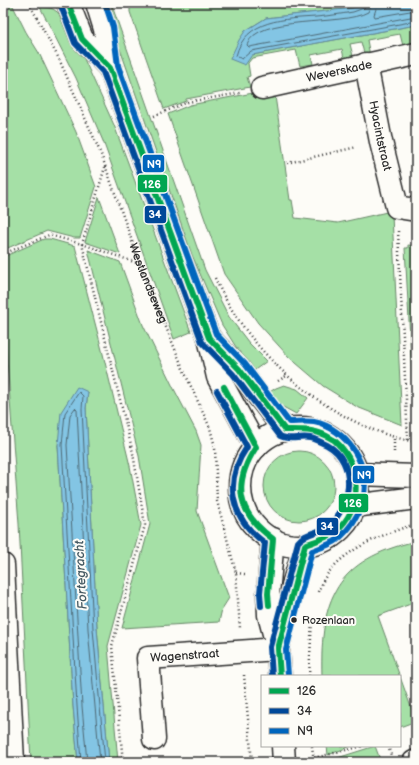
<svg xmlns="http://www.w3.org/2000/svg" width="419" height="765" font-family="'Balsamiq Sans',sans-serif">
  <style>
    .green { fill: #a5e0a6; stroke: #688668 }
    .water { fill: #83c5e4; stroke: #60879a }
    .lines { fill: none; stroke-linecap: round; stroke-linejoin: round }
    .shore { stroke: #4e6975; stroke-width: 1 }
    .minor-casing { stroke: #2b2b2b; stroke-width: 25 }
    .tertiary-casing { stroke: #2b2b2b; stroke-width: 25 }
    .path { stroke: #2b2b2b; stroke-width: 2.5; stroke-dasharray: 1 3; stroke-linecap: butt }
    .minor { stroke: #fdfcf7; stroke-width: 22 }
    .tertiary { stroke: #fdfcf7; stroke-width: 22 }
    .bus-1-casing { stroke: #fdfcf7; stroke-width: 9 }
    .bus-2-casing { stroke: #fdfcf7; stroke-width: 9 }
    .bus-3-casing { stroke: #fdfcf7; stroke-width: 9 }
    .bus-1 { stroke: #00a651; stroke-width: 6 }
    .bus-2 { stroke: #004899; stroke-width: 6 }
    .bus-3 { stroke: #0065bd; stroke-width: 6 }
    .bus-dot { fill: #2b2b2b; stroke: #fdfcf7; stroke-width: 1.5 }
    .labels { text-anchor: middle; stroke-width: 4; stroke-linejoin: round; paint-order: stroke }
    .bus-label { font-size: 11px; fill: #2b2b2b; stroke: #fdfcf7; text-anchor: start }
    .street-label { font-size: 12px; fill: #2b2b2b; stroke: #fdfcf7 }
    .water-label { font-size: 13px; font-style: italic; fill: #455962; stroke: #fdfcf7 }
    .line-badge { stroke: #fdfcf7; stroke-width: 1.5 }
    .badge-label { font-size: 11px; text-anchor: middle; font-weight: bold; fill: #fff }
  </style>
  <rect width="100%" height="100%" fill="#fdfcf7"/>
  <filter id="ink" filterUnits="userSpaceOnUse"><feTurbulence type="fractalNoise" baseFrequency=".025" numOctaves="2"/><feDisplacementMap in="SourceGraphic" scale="8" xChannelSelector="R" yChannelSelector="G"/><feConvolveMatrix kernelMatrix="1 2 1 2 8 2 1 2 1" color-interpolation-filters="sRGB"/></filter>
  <g filter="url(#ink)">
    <g class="green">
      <path d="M 104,3 L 111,3 L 205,270 L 229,317 L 249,343 L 267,361 L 252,372 L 222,325 L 192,255 Z"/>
      <path d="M 130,3 L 368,3 L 352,8 L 266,18 L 245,31 L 245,62 L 252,55 L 416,25 L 416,47 L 404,50 L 400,34 L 367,40 L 370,56 L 365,57 L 361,42 L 350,44 L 353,56 L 344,58 L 342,49 L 311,55 L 313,64 L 300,66 L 296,50 L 252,58 L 248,63 L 250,76 L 247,77 L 250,87 L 186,99 L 186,101 L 164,109 L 130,12 Z"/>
      <path d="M 12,4 L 26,32 L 39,53 L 76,132 L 96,187 L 80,238 L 74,238 L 47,231 L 3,250 L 3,7 Z"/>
      <path d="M 39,5 L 53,9 L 63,16 L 75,39 L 114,125 L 191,332 L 174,339 L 103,141 L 76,78 Z"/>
      <path d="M 274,89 L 290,200 L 292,200 L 295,218 L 338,223 L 387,212 L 388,215 L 392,215 L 402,425 L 357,407 L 323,386 L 289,357 L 258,323 L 224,274 L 168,114 L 190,105 Z"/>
      <path d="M 99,197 L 120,254 L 85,242 Z"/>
      <path d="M 44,239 L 50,239 L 75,246 L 103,354 L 130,466 L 141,525 L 108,646 L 118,762 L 109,762 L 97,628 L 86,408 L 88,392 L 58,445 L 73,706 L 78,762 L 31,762 L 19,524 L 3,304 L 3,257 Z"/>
      <path d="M 408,245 L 416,246 L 416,430 L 415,430 L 405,248 L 408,248 Z"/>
      <path d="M 88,250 L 120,262 L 143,325 L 174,389 L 196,431 L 201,445 L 197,511 L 229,598 L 222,609 L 219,622 L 122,628 L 150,524 L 139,456 Z"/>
      <path d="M 284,385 L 297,389 L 308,398 L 296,414 L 274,402 L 268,393 L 276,388 Z"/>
      <circle cx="299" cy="486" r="35"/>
      <path d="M 416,541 L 416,602 L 378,616 L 416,721 L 400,727 L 400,676 L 322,676 C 320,598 336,560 416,541 Z"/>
      <path d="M 327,746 L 351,746 L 328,755 Z"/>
      <path d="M 375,746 L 381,762 L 328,762 L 328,761 Z"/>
    </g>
    <g class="water">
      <path d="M 368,3 L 416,3 L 416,25 L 252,55 L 245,65 L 230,59 L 239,40 L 245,31 L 266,18 L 352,8 Z"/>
      <path d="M 77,387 L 88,392 L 86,408 L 97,628 L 109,762 L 78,762 L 73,706 L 58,445 L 61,412 Z"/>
    </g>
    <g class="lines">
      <g class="shore">
        <path d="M 367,3 L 364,8 L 353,12 C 341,14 328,16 316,17 C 285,19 245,19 236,56 L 242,59 L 251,51 L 416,21"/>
        <path d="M 372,3 L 368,12 C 341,27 257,14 247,45 L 249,47 L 416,16"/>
        <path d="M 378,3 L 374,15 L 375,17 L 416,10"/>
        <path d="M 81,762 L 77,706 L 62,445 L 65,413 L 79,392 L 83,396 L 82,409 L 93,629 L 105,762"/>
        <path d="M 87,762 L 82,706 L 67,445 L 70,415 L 75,408 L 77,410 L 88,629 L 100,762"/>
      </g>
      <g class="minor-casing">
        <g id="minor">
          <path id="s2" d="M 366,64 L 381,142 L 397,207 L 416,210"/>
          <path id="s3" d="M 262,88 L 416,54"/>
          <path d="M 3,565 L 13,762"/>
          <path id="s4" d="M 154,739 L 148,658 L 278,649"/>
          <path d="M 414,762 L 416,761"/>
        </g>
      </g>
      <g class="tertiary-casing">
        <g id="tertiary">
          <path d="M 68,3 L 82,39 L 110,68"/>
          <path d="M 97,3 L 105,29 L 110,68 L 209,338 L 218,377 L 256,447"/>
          <path d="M 209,338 L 239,369 L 257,394 L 285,430"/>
          <circle cx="299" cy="487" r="59"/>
          <path d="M 356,474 L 416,476"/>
          <path d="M 354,506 L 416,498"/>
          <path d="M 273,539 L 268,594 L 269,615 L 278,649 L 280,676"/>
          <path d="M 278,648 L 294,582 L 305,545"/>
          <path d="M 283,746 L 284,762"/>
        </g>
      </g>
      <g class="path">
        <path id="s1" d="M 29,3 L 59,59 L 101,154 L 140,264 L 184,371 L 210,428 L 215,447 L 217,501 L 236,573 L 240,628"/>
        <path d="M 154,116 L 188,102 L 240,93"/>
        <path d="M 287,163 L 357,147"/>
        <path d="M 105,167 L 82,244 L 133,453 L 145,525 L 112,646 L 123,762"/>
        <path d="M 398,231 L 408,441"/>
        <path d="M 3,254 L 49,235 L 82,244 L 140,264"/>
        <path d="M 215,278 C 249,355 331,427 416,442"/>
        <path d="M 278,381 L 288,375"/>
        <path d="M 394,452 L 394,438"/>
        <path d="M 236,573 L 245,574"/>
        <path d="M 318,592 C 332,552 379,536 415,524"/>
        <path d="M 244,675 L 252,762"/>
        <path d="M 309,676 L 312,619"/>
        <path d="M 312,746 L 314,762"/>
        <path d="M 388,746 L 391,755"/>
        <path d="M 314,758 L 363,746"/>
      </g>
      <use href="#minor" class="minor"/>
      <use href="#tertiary" class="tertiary"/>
      <g class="bus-1-casing">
        <g id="bus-1">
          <path d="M 68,3 L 82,39 L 110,68 L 209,338 L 239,369 L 285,430 C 303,430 316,429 332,439 C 335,440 338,444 341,447 C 363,472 361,516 330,535 C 323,539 313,542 305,545 L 278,649 L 280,676"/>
          <path d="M 224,387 L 256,447 C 232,484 237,513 273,539 L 268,594 L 269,605"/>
        </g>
      </g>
      <g class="bus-2-casing">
        <g id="bus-2">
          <path d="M 61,6 L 75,43 L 103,72 L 202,342 L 233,374 L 280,436 C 289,441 300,436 310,438 C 315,439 323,443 327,445 C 358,462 352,508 327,527 C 319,533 304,533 298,542 L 270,647 L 272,676"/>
          <path d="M 217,391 L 247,447 C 223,482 230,518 265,543 L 260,593 L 261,606"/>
        </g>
      </g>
      <g class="bus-3-casing">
        <path id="bus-3" d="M 105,3 L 113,27 L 118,66 L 216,334 L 245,364 L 289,422 C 297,422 306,421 314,422 C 346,428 372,466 363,499 C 359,516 350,529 337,540 C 330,545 319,548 312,551 L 286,650 L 288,675"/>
      </g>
      <use href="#bus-1" class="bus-1"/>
      <use href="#bus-2" class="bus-2"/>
      <use href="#bus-3" class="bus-3"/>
    </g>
  </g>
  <circle class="bus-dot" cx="294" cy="620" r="3.5"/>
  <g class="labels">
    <g class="bus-label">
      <text x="302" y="624">Rozenlaan</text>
    </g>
    <g class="street-label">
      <text dy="4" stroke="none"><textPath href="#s3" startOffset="79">Weverskade</textPath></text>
      <text dy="4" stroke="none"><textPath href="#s2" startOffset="73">Hyacintstraat</textPath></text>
      <text dy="4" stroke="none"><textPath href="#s1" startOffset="305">Westlandseweg</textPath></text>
      <text dy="4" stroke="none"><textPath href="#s4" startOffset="118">Wagenstraat</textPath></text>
    </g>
    <g class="water-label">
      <text transform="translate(80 575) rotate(-93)" y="5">Fortegracht</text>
    </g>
  </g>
  <g class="line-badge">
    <rect x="142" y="154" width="23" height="19" rx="4" fill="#0065bd"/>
    <rect x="137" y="174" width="31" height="19" rx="4" fill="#00a651"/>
    <rect x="144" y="205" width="23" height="19" rx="4" fill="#004899"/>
    <rect x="352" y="465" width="23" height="19" rx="4" fill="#0065bd"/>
    <rect x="338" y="493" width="31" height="20" rx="4" fill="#00a651"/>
    <rect x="316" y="517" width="23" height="19" rx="4" fill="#004899"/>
  </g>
  <g class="badge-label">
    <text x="154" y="168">N9</text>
    <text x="152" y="188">126</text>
    <text x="155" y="218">34</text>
    <text x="364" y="479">N9</text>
    <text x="353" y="507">126</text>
    <text x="327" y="530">34</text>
  </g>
  <rect width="419" height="765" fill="none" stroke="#fdfcf7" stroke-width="16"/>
  <rect x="8" y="8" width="403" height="749" fill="none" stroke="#2b2b2b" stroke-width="1.5" filter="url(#ink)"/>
  <rect x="261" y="675" width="140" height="72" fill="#fdfcf7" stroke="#a9a8a5"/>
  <rect x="269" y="688" width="20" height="6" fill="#00a651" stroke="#a9a8a5"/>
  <text x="297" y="695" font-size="12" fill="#2b2b2b">126</text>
  <rect x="269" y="708" width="20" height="6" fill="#004899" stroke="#a9a8a5"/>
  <text x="297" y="715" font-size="12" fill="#2b2b2b">34</text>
  <rect x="269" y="728" width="20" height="6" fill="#0065bd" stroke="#a9a8a5"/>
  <text x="297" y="735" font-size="12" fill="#2b2b2b">N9</text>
</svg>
